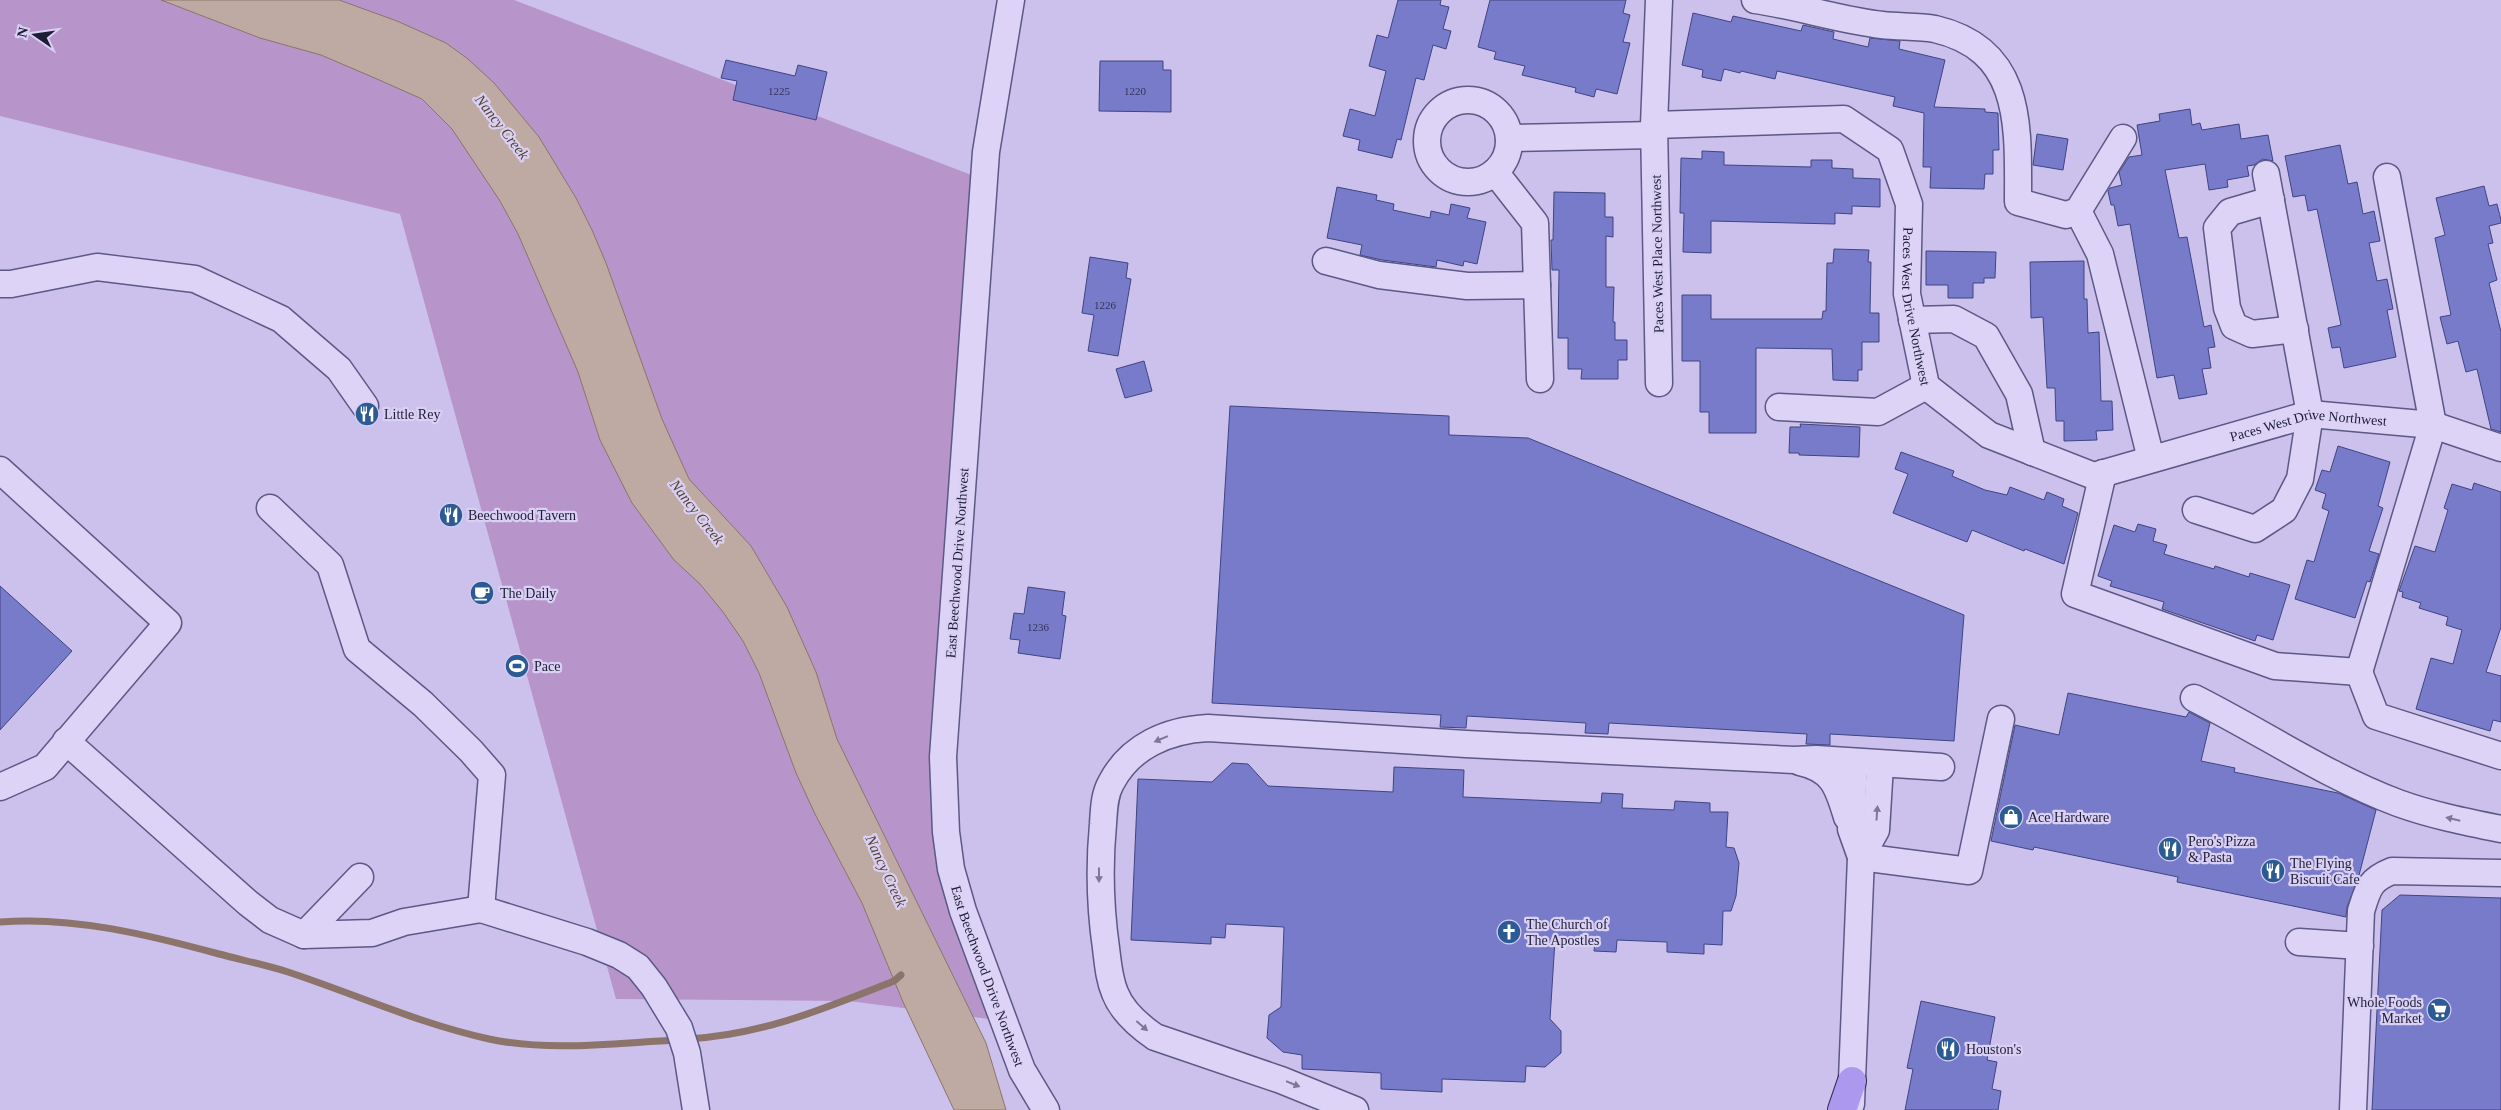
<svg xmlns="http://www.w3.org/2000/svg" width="2501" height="1110" font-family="'Times New Roman',serif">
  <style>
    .green { fill: #b795ca }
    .water { fill: #beaaa3; stroke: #8c746b }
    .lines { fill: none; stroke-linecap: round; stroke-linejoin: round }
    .stream { stroke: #8c746b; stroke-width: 7 }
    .building { fill: #787bc9; stroke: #404483 }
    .minor-casing { stroke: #5c5985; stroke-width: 29 }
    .major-casing { stroke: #2e2d52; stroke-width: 30 }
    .minor { stroke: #dcd3f7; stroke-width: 26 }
    .major { stroke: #ac99ef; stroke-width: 28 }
    .oneway { fill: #7c7896 }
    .labels { text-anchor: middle; stroke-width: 4.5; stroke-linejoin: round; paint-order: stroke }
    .number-label { font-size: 11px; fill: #34345a }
    .street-label { font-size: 14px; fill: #1d1d35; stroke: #d9d0f4 }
    .poi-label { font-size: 14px; fill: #1d1d35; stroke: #d9d0f4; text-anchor: start }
    .water-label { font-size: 15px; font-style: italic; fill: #543f2d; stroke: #d9d0f4 }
  </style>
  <rect width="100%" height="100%" fill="#cbc1ec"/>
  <path class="green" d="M 0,0 L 514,0 L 995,184 L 957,721 L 958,887 L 997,1020 L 849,1001 L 616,999 L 400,214 L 0,116 Z"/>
  <path class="water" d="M 161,0 L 339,0 L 397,21 L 446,43 L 468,59 L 494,83 L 539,137 L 576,198 L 592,230 L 606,263 L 662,419 L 689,479 L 751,546 L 787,607 L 816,672 L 837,739 L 986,1043 L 1006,1110 L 954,1110 L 903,1002 L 862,903 L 815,814 L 796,773 L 759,673 L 743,641 L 723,612 L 700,584 L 674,560 L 632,503 L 600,440 L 578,372 L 518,234 L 500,201 L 452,129 L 422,99 L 377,79 L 321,55 L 260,38 Z"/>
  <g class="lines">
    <g class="stream">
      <path d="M 0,922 C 73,916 149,935 219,954 C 242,960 266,965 288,972 C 355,994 420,1024 489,1039 C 550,1052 615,1043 677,1040"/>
      <path d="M 688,1039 C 762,1035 826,1008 894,981 L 901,975"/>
    </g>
  </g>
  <g class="building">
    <path d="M 1398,0 L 1441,0 L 1440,5 L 1449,7 L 1443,29 L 1451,31 L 1446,49 L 1433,45 L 1424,80 L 1416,78 L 1401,140 L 1397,139 L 1392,158 L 1358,150 L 1360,140 L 1343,136 L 1350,109 L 1375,116 L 1386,71 L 1369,66 L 1377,35 L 1388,38 Z"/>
    <path d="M 1490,0 L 1626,0 L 1623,13 L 1630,15 L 1623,42 L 1630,43 L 1617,94 L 1596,89 L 1594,97 L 1575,92 L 1576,88 L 1522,75 L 1525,66 L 1494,59 L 1496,52 L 1478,47 Z"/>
    <path d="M 1693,13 L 1731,22 L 1733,16 L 1801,31 L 1803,25 L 1834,32 L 1833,39 L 1868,47 L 1870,38 L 1900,41 L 1899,49 L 1945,60 L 1934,107 L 1985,109 L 1985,112 L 1998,113 L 1999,150 L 1993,150 L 1993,174 L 1985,174 L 1984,189 L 1930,188 L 1931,167 L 1923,167 L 1924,113 L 1893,106 L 1895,97 L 1777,71 L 1775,79 L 1741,71 L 1740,73 L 1724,69 L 1721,81 L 1702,77 L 1703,70 L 1682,65 Z"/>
    <path d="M 726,60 L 795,76 L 798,65 L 827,72 L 816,120 L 733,100 L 737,81 L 721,78 Z"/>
    <path d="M 1100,61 L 1163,61 L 1163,70 L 1171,70 L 1171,112 L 1099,111 Z"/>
    <path d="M 2190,109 L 2192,125 L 2200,123 L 2202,130 L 2239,124 L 2241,139 L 2268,135 L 2273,161 L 2263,159 L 2254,165 L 2247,166 L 2249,176 L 2227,180 L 2228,187 L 2209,190 L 2205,164 L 2165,170 L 2179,238 L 2187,237 L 2204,327 L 2211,325 L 2215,347 L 2208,348 L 2211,368 L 2202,369 L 2207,394 L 2179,399 L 2174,375 L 2157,378 L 2130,224 L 2118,226 L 2114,205 L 2111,205 L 2108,191 L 2110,188 L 2122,185 L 2119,172 L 2129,157 L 2142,155 L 2137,125 L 2160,121 L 2159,114 Z"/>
    <path d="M 2037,134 L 2068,139 L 2063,170 L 2033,165 Z"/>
    <path d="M 2340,145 L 2348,184 L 2357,182 L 2363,214 L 2374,211 L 2380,241 L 2369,243 L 2377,281 L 2387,279 L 2393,309 L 2387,310 L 2396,357 L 2344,368 L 2340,347 L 2332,348 L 2328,328 L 2341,325 L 2317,209 L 2308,211 L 2305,195 L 2293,197 L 2285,156 Z"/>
    <path d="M 1702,151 L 1724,152 L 1724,165 L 1811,167 L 1811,160 L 1832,160 L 1832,168 L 1853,169 L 1853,178 L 1880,179 L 1880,207 L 1852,206 L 1852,214 L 1835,213 L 1835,224 L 1711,221 L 1711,253 L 1683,252 L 1684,213 L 1680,213 L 1681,158 L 1702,159 Z"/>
    <path d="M 2484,186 L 2489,206 L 2497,204 L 2501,220 L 2501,223 L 2489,226 L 2493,243 L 2488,244 L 2497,280 L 2489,283 L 2501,332 L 2501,432 L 2491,429 L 2477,369 L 2466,372 L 2458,341 L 2447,344 L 2440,317 L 2451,315 L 2435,238 L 2445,235 L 2436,198 Z"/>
    <path d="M 1337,187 L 1377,195 L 1376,200 L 1394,204 L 1393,210 L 1430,218 L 1431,211 L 1449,215 L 1451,204 L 1470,208 L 1467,218 L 1486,222 L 1477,264 L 1464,261 L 1463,266 L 1437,260 L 1436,267 L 1382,260 L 1360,255 L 1362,245 L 1327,238 Z"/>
    <path d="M 1554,192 L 1605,193 L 1605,217 L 1613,217 L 1613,237 L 1606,236 L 1606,287 L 1614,287 L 1613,322 L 1615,322 L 1615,340 L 1627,340 L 1627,360 L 1618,360 L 1618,379 L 1581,379 L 1582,369 L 1568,369 L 1568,338 L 1558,338 L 1559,270 L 1552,270 L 1551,240 L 1553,240 Z"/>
    <path d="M 1834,249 L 1869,250 L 1868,262 L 1871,262 L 1870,313 L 1879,313 L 1879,342 L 1862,342 L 1862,370 L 1858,370 L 1858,381 L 1833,380 L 1832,349 L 1756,348 L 1756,433 L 1709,433 L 1709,412 L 1700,412 L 1700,361 L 1682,361 L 1682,295 L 1711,295 L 1711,319 L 1822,319 L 1823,311 L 1826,311 L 1827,263 L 1833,263 Z"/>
    <path d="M 1926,251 L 1996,252 L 1995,278 L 1984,278 L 1984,283 L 1973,283 L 1973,298 L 1948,298 L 1948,285 L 1926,285 Z"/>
    <path d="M 1090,257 L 1128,263 L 1126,278 L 1131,279 L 1118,356 L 1088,351 L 1094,315 L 1082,313 Z"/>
    <path d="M 2084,261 L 2084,299 L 2087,299 L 2088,333 L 2099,332 L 2101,401 L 2112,401 L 2113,430 L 2096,431 L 2097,440 L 2064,441 L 2064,421 L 2056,421 L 2055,388 L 2047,388 L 2043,317 L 2031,318 L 2030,262 Z"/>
    <path d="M 1144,361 L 1152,391 L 1125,398 L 1116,369 Z"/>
    <path d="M 1230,406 L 1449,416 L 1449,435 L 1528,438 L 1964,615 L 1954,741 L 1830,734 L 1830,745 L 1806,744 L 1807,734 L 1609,723 L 1608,734 L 1585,733 L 1586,723 L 1467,716 L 1466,728 L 1440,727 L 1441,715 L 1212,703 Z"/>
    <path d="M 1800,424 L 1860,427 L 1859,457 L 1799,455 L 1799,453 L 1789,453 L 1790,427 L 1801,427 Z"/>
    <path d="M 2338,446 L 2390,462 L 2378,506 L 2383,508 L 2369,551 L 2379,554 L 2370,582 L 2367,581 L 2355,618 L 2295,599 L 2307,560 L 2314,562 L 2329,511 L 2322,508 L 2326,494 L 2315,490 L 2322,470 L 2330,472 Z"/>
    <path d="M 1901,452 L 1954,471 L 1952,476 L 1985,490 L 2007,495 L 2010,487 L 2044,500 L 2047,492 L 2064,499 L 2062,506 L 2078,513 L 2064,564 L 2025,549 L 2024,551 L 1972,530 L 1967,542 L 1893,513 L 1908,474 L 1895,469 Z"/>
    <path d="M 2474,483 L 2501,492 L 2501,627 L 2486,672 L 2501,676 L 2501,722 L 2493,720 L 2490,731 L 2416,709 L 2431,658 L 2453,664 L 2462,630 L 2446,625 L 2448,617 L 2419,608 L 2421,603 L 2402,597 L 2403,592 L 2399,591 L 2415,546 L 2435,552 L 2448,510 L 2444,508 L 2452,484 L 2472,490 Z"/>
    <path d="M 2138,524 L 2156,529 L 2153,541 L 2167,545 L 2164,554 L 2214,569 L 2215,566 L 2249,577 L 2250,573 L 2290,585 L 2273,640 L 2257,635 L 2255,641 L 2162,609 L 2164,602 L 2110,586 L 2112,581 L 2098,576 L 2114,525 L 2135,532 Z"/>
    <path d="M 0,586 L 72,651 L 0,730 Z"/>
    <path d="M 1028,587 L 1065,592 L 1062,615 L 1066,616 L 1060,659 L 1018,653 L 1020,640 L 1010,639 L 1014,613 L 1024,614 Z"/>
    <path d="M 2068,693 L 2186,717 L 2189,712 L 2210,723 L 2201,761 L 2235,768 L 2234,772 L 2338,793 L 2376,810 L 2358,879 L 2347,907 L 2346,917 L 2177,882 L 2178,877 L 2034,847 L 2033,850 L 1991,841 L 2015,725 L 2059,735 Z"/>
    <path d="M 1232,763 L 1248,764 L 1268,786 L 1393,792 L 1394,767 L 1464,770 L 1463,797 L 1601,803 L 1602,793 L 1623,794 L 1622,808 L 1674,810 L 1675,801 L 1710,803 L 1710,812 L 1728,812 L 1726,847 L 1734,848 L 1739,863 L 1736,896 L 1731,911 L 1723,911 L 1722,945 L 1704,944 L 1704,954 L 1667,952 L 1667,942 L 1617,940 L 1616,952 L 1594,951 L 1595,942 L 1555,940 L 1550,1019 L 1561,1031 L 1561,1053 L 1545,1067 L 1526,1066 L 1525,1082 L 1442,1079 L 1442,1092 L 1381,1089 L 1381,1073 L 1302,1069 L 1302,1055 L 1283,1052 L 1267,1038 L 1269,1015 L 1281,1007 L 1284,927 L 1226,924 L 1225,938 L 1211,937 L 1211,944 L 1131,940 L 1138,779 L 1212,782 Z"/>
    <path d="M 2400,895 L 2501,898 L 2501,1110 L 2372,1110 L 2382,910 Z"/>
    <path d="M 1921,1001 L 1995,1017 L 1987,1060 L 1997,1062 L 1992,1089 L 2001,1091 L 1998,1110 L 1905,1110 L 1913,1069 L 1907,1068 Z"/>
  </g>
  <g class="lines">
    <g class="minor-casing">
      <g id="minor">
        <path id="s1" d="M 1011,0 L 986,152 L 943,757 L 946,832 L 951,869 L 963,911 L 1022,1070 L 1046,1110"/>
        <path d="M 1755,0 C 1798,6 1839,20 1882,25 C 1899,27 1918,26 1935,29 C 2024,50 2018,127 2018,202 L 2066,215 L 2078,211 L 2123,138"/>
        <circle cx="1468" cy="141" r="41"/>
        <path id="s2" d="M 1654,125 L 1844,119 L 1890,150 L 1909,204 L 1907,294 L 1926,386 L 1989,435 L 2094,476 L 2310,414 L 2433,425 L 2501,448"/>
        <path d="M 1509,138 L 1654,135"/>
        <path d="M 1495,172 L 1535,223 L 1540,379"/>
        <path d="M 2271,200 L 2230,212 L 2217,228 L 2227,308 L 2234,326 L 2252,334 L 2295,329"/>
        <path d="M 2078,211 L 2100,254 L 2151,459"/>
        <path d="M 1326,261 L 1379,275 L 1467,286 L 1537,285"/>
        <path d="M 0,284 L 11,284 L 97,267 L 195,279 L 281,319 L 339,369 L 365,406"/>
        <path d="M 1912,320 L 1954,319 L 1986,336 L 2019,394 L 2032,452"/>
        <path d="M 1659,383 L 1654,125 L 1659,0"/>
        <path d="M 1779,407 L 1878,412 L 1926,386"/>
        <path d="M 0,470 L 168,623 L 45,767 L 0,787"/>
        <path d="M 2103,473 L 2075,594 L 2275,666 L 2359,672 L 2433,425 L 2387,177"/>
        <path d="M 270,508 L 330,565 L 357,649 L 423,704 L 471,751 L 492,775 L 481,909 L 587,942 L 619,955 L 638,967 L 654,987 L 679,1028 L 687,1053 L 696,1110"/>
        <path d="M 2196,510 L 2255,529 L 2284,510 L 2300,479 L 2310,414 L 2266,174"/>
        <path d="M 2359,672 L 2376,716 L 2501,756"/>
        <path d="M 2194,698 C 2262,732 2326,776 2398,803 C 2431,815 2466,822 2501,829"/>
        <path d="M 66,741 L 248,903 L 270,920 L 304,935 L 372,933 L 404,922 L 481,909"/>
        <path d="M 1800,762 C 1833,769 1838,787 1847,817"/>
        <path d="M 1861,857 L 1969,871 L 2001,719"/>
        <path d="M 1861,857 L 1876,830 L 1880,765"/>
        <path d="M 304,935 L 360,877"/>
        <path d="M 2299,942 L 2360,946"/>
        <path d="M 1851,1104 L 1861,857 L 1851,829 L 1854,763"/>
        <path d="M 1355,1110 L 1281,1080 L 1155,1037 C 1139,1026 1122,1011 1115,993 C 1109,979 1108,964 1106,948 C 1100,906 1099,866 1103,824 C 1104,810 1104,795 1111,783 C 1130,746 1168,730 1208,728 L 1466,744 L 1794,760 L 1816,759 L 1941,767"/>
        <path d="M 2353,1110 L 2361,911 C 2368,889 2369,880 2392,871 L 2501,873"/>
      </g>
    </g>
    <g class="major-casing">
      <path id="major" d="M 1842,1110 L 1852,1081"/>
    </g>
    <use href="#minor" class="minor"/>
    <use href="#major" class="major"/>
  </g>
  <defs><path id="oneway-solid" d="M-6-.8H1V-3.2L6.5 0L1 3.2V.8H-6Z" transform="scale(1.25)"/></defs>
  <g class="oneway">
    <use href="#oneway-solid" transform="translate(1161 739) rotate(157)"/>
    <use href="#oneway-solid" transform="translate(1877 813) rotate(-86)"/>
    <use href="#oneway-solid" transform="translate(2453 819) rotate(-167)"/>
    <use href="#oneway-solid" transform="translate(1099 875) rotate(90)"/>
    <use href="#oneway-solid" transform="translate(1142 1026) rotate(41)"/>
    <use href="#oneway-solid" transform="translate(1293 1084) rotate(22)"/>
  </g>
  <defs>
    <g id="restaurant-disc" transform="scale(1.25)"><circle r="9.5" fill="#2b5b92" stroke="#d9d0f4"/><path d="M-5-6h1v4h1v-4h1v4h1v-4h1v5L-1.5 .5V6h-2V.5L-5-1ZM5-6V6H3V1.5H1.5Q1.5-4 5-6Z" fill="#fff"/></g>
    <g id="cafe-disc" transform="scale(1.25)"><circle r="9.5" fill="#2b5b92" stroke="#d9d0f4"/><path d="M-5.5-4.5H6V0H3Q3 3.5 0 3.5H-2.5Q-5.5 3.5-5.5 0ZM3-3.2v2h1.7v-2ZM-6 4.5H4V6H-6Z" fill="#fff"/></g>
    <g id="stadium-disc" transform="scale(1.25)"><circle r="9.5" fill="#2b5b92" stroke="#d9d0f4"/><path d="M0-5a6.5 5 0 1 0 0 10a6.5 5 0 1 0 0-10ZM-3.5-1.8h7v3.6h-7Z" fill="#fff"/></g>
    <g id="shop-disc" transform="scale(1.25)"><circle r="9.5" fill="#2b5b92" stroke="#d9d0f4"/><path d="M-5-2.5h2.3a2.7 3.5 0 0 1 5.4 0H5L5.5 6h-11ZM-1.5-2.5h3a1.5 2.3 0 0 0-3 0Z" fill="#fff"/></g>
    <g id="church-disc" transform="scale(1.25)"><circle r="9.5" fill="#2b5b92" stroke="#d9d0f4"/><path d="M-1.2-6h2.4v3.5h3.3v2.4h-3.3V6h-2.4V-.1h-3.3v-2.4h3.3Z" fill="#fff"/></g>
    <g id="supermarket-disc" transform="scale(1.25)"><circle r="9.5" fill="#2b5b92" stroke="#d9d0f4"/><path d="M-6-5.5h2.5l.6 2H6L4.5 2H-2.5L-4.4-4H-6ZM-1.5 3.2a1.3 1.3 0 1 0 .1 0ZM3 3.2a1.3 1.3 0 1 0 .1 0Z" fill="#fff"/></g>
  </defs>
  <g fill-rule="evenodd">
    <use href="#restaurant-disc" x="367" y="414"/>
    <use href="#restaurant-disc" x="451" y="515"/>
    <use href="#cafe-disc" x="482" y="593"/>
    <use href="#stadium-disc" x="517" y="666"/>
    <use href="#shop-disc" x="2011" y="817"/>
    <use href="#restaurant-disc" x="2170" y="849"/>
    <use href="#restaurant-disc" x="2273" y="871"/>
    <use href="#church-disc" x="1509" y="932"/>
    <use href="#supermarket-disc" x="2439" y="1010"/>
    <use href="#restaurant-disc" x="1948" y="1049"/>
  </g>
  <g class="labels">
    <g class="number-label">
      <text x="779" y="95">1225</text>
      <text x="1135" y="95">1220</text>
      <text x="1105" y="309">1226</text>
      <text x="1038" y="631">1236</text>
    </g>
    <g class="street-label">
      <text transform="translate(1657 254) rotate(-91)" y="5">Paces West Place Northwest</text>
      <text dy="5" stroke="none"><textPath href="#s2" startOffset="406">Paces West Drive Northwest</textPath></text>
      <text dy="5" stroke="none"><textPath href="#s2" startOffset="901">Paces West Drive Northwest</textPath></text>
      <text transform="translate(957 563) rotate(-86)" y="5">East Beechwood Drive Northwest</text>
      <text dy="5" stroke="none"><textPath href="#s1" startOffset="986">East Beechwood Drive Northwest</textPath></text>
    </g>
    <g class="poi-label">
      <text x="384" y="419">Little Rey</text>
      <text x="468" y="520">Beechwood Tavern</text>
      <text x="500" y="598">The Daily</text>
      <text x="534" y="671">Pace</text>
      <text x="2028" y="822">Ace Hardware</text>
      <text x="2188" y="846">Pero's Pizza<tspan x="2188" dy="16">&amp; Pasta</tspan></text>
      <text x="2290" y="868">The Flying<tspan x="2290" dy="16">Biscuit Cafe</tspan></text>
      <text x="1526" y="929">The Church of<tspan x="1526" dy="16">The Apostles</tspan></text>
      <text x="2422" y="1007" text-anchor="end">Whole Foods<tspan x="2422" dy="16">Market</tspan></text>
      <text x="1966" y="1054">Houston's</text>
    </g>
    <g class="water-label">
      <text transform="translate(502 127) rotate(52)" y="5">Nancy Creek</text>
      <text transform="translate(697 512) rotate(52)" y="5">Nancy Creek</text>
      <text transform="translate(886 871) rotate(65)" y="5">Nancy Creek</text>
    </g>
  </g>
  <g transform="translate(35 35) rotate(283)" stroke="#d9d0f4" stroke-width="4" paint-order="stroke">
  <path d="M0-4L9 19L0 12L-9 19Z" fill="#1d1d35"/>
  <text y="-8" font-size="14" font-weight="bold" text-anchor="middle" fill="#1d1d35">N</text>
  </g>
</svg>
